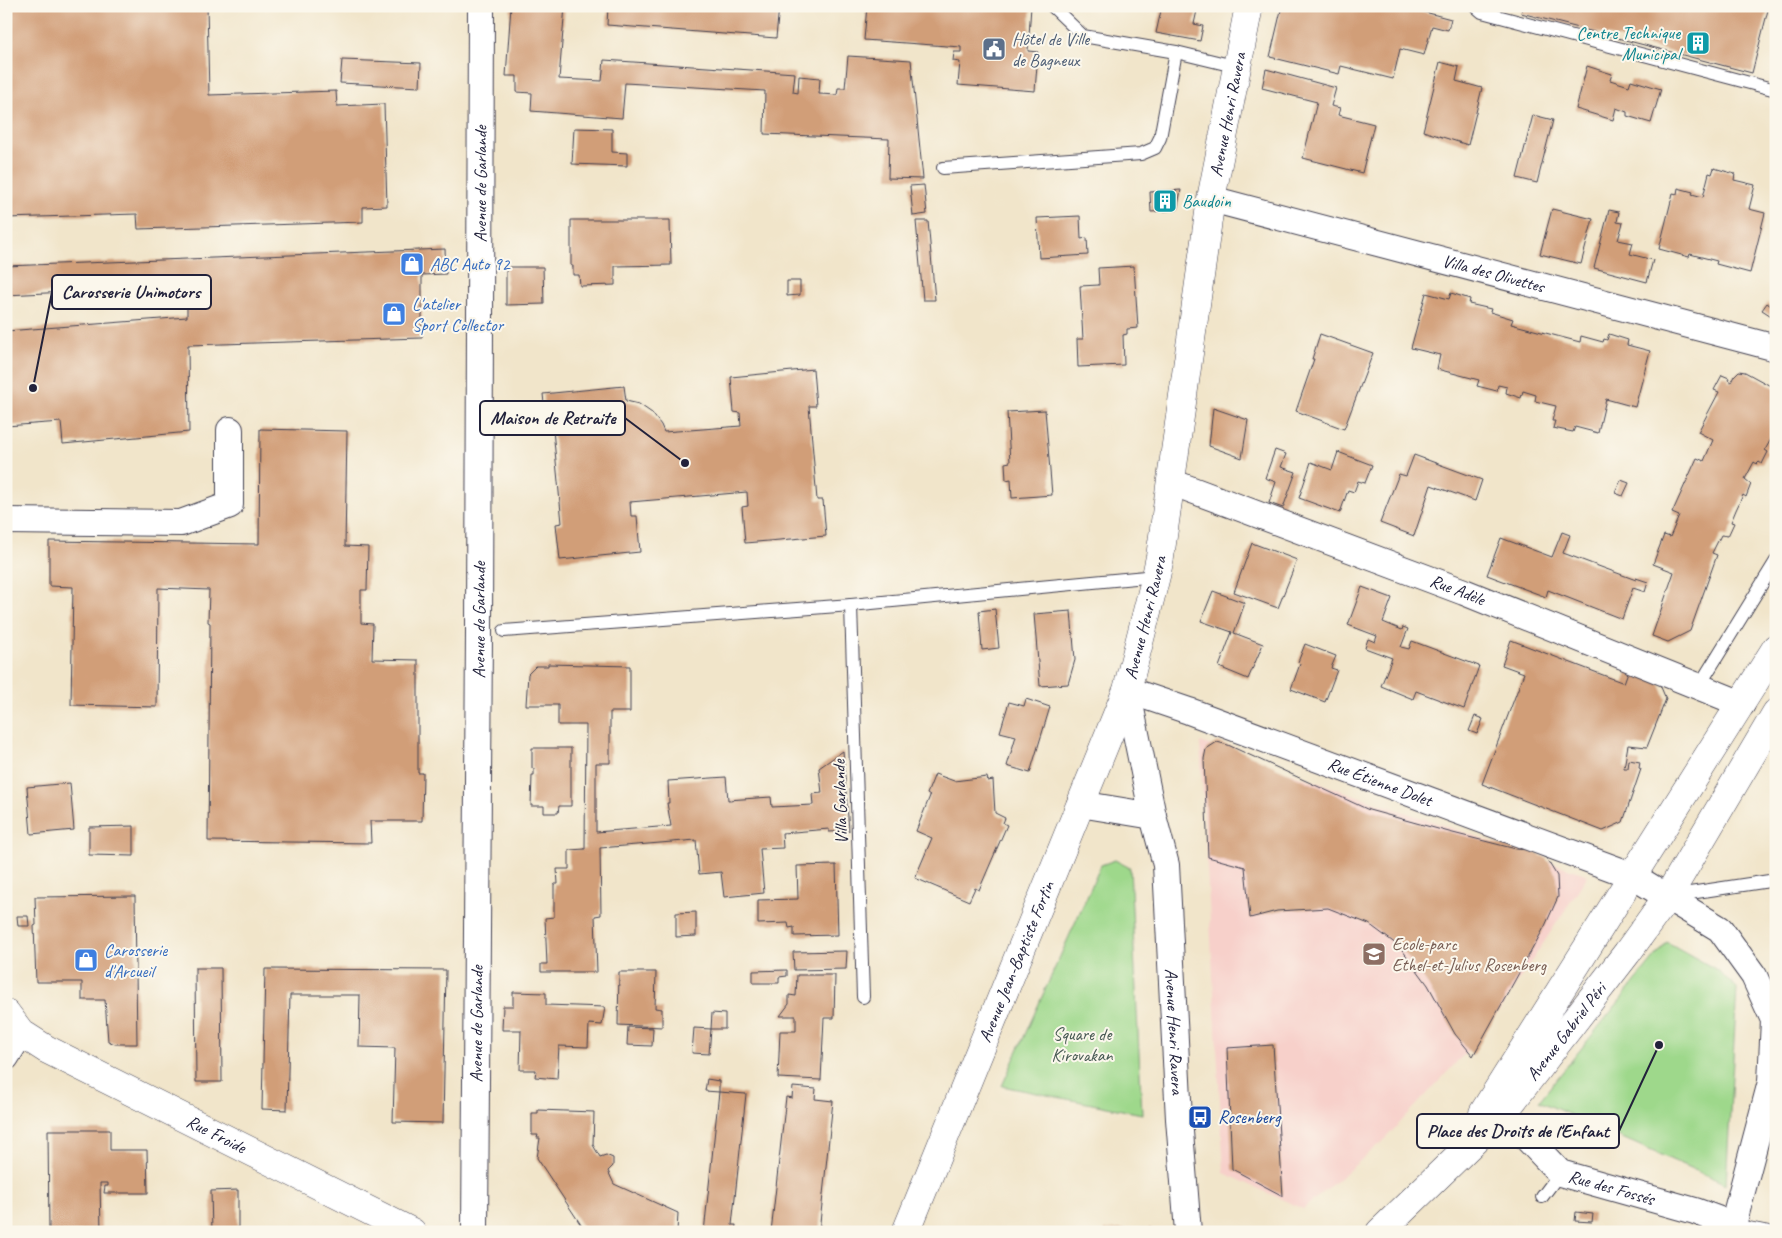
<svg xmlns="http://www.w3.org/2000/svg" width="1782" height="1238" font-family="Caveat,sans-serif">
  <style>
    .built { fill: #f7d0ca }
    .green { fill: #9ed88b; stroke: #607d63 }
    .building { fill: #d19e78 }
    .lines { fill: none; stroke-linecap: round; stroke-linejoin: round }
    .service-casing { stroke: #413f50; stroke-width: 14 }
    .minor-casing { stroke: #413f50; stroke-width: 28 }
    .tertiary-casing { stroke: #413f50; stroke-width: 29 }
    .secondary-casing { stroke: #413f50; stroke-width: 29 }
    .service { stroke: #fff; stroke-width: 12 }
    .minor { stroke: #fff; stroke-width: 26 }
    .tertiary { stroke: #fff; stroke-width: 28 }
    .secondary { stroke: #fff; stroke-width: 28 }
    .labels { text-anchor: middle; stroke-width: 4; stroke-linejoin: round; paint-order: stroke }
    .culture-label { font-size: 18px; fill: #0d838f; stroke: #fbf7ec; text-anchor: end }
    .service-label { font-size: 18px; fill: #4e5e75; stroke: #fbf7ec; text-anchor: start }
    .street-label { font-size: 18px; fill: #22223b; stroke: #fbf7ec }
    .shop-label { font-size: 18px; fill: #366cbe; stroke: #fbf7ec; text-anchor: start }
    .education-label { font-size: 18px; fill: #785e54; stroke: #fbf7ec; text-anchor: start }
    .park-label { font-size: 18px; fill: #475953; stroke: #fbf7ec }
    .transit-label { font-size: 18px; fill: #164399; stroke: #fbf7ec; text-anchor: start }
    .leader { fill: none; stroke: #22223b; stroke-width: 2 }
    .callout-dot { fill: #22223b; stroke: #fbf7ec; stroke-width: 2 }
    .callout { fill: #fbf7ec; stroke: #22223b; stroke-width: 2 }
    .callout-label { font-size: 19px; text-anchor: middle; font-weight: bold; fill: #22223b }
  </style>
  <rect width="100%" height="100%" fill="#fbf7ec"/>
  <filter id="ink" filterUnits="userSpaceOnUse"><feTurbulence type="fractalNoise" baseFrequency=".02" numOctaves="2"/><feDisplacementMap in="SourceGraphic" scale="10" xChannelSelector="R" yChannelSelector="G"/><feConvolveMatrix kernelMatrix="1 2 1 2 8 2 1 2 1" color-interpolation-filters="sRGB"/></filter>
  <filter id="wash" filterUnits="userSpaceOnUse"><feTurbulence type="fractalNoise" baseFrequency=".0096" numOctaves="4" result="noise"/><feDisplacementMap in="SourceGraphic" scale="20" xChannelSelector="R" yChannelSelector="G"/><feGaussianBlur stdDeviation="1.12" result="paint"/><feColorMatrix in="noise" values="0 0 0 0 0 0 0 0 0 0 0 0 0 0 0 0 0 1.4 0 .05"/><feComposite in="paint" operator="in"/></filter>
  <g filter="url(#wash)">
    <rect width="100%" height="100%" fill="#f1e5ca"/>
    <path class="built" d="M 1200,742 L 1588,875 L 1485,1032 L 1381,1143 L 1303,1209 L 1224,1173 Z"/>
    <g class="green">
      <path d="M 1115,860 L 1130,868 L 1142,1114 L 1002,1086 L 1101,865 Z"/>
      <path d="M 1667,942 L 1717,970 L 1737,988 L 1726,1184 L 1539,1101 Z"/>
    </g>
    <g id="blocks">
      <g class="building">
        <path d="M 6,6 L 207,6 L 209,95 L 336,91 L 337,106 L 384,104 L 387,206 L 363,207 L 363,222 L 138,229 L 137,214 L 6,218 Z"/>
        <path d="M 511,6 L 565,6 L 559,79 L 602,81 L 604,60 L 795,73 L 793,92 L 798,93 L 799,76 L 820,78 L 819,94 L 837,95 L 838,88 L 845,88 L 848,56 L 911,60 L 923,179 L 888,178 L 889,139 L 764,134 L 765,91 L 625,83 L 622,118 L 531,111 L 532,93 L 517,92 L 517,76 L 506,76 Z"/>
        <path d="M 608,6 L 779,6 L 776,38 L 607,25 Z"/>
        <path d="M 867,6 L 1031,6 L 1028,51 L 1038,52 L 1035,91 L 958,85 L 960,62 L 953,61 L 954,52 L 961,52 L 961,47 L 864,40 Z"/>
        <path d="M 1162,6 L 1198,6 L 1194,24 L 1203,26 L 1200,41 L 1156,33 Z"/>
        <path d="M 1282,6 L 1402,6 L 1451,19 L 1448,30 L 1432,26 L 1424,55 L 1400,49 L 1393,79 L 1341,66 L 1339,74 L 1270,57 Z"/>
        <path d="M 1523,6 L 1769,6 L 1752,73 L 1521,13 Z"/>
        <path d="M 342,60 L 421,63 L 420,87 L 340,83 Z"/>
        <path d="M 1440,62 L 1459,67 L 1456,81 L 1482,88 L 1468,145 L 1423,131 Z"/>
        <path d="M 1587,66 L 1612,74 L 1610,80 L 1629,86 L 1631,80 L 1661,89 L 1651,123 L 1627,116 L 1627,112 L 1616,108 L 1613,120 L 1576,109 Z"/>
        <path d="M 1266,69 L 1336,88 L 1331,106 L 1340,108 L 1338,115 L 1374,124 L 1362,173 L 1303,158 L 1317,102 L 1262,88 Z"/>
        <path d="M 1533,115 L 1553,120 L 1537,183 L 1517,178 Z"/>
        <path d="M 574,128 L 612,129 L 612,152 L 627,153 L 627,166 L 572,164 Z"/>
        <path d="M 1714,168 L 1735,174 L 1734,180 L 1755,185 L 1749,209 L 1765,213 L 1750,273 L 1716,264 L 1717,261 L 1690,254 L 1689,257 L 1659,249 L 1673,193 L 1677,194 L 1678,188 L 1693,192 L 1692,194 L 1703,197 L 1709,173 L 1712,174 Z"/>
        <path d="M 924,185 L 927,214 L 913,216 L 910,186 Z"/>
        <path d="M 1181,190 L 1177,210 L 1151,212 L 1150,192 Z"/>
        <path d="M 1552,209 L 1593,219 L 1581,264 L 1540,254 Z"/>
        <path d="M 1609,210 L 1619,212 L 1617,222 L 1623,223 L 1618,240 L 1633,243 L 1630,254 L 1653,260 L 1647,282 L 1594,268 Z"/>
        <path d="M 1080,216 L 1081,239 L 1087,238 L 1088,255 L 1039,258 L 1037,218 Z"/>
        <path d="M 571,220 L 670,220 L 671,265 L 615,266 L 615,285 L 580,286 L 579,275 L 573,275 L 573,266 L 571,266 Z"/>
        <path d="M 916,221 L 928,221 L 935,300 L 923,300 Z"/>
        <path d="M 445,249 L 446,274 L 422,275 L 422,338 L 188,345 L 189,432 L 63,444 L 61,422 L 6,426 L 6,331 L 187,317 L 187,286 L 6,295 L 6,266 Z"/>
        <path d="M 1134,266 L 1138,328 L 1127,329 L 1127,334 L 1123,335 L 1124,365 L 1078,367 L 1077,339 L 1083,339 L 1080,286 L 1099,285 L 1098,268 Z"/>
        <path d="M 506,267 L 543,267 L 544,304 L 506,305 Z"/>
        <path d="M 787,281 L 800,281 L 800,295 L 787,296 Z"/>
        <path d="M 1426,293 L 1449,299 L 1451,293 L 1470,299 L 1469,304 L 1491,309 L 1490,312 L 1513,319 L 1511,324 L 1580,342 L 1581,336 L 1603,342 L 1604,339 L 1607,340 L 1609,334 L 1628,340 L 1627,345 L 1650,351 L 1635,407 L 1606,399 L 1598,433 L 1575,427 L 1573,432 L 1553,428 L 1555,421 L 1552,421 L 1556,406 L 1535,401 L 1536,395 L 1523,391 L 1521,398 L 1506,393 L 1507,387 L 1498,385 L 1497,391 L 1477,386 L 1479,380 L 1437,369 L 1440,355 L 1411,348 Z"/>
        <path d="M 1767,303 L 1776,310 L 1776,319 L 1762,310 Z"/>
        <path d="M 1320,334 L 1373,353 L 1344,429 L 1296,411 L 1314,359 L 1312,359 Z"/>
        <path d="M 813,369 L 816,406 L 809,406 L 817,500 L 823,500 L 826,536 L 745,543 L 742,507 L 748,506 L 747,492 L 630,502 L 631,516 L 637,516 L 640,552 L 560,560 L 556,524 L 562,523 L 553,430 L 547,431 L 543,394 L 624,386 L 626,401 L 639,404 L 652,413 L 661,425 L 664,432 L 741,426 L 740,413 L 734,412 L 731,377 Z"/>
        <path d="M 1739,371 L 1745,372 L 1776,389 L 1776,430 L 1765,450 L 1768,452 L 1762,464 L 1759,462 L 1757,464 L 1754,462 L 1745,479 L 1751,484 L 1746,497 L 1743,495 L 1736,510 L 1731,522 L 1734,523 L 1728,536 L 1721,535 L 1712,553 L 1717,555 L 1690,631 L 1668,642 L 1652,636 L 1674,572 L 1653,564 L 1664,535 L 1670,537 L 1679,516 L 1672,513 L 1697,458 L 1704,461 L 1713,440 L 1698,432 L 1719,392 L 1714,390 L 1722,375 L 1729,378 L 1728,380 L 1731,382 L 1734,376 Z"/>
        <path d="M 1213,408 L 1248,420 L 1242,458 L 1209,446 Z"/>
        <path d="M 1045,410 L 1052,495 L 1012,498 L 1011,479 L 1006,480 L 1005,463 L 1010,462 L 1007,412 Z"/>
        <path d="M 260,429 L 347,431 L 345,546 L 368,547 L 367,590 L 361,590 L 361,623 L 373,624 L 372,659 L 418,660 L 418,773 L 423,773 L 422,821 L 370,821 L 371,843 L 208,841 L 210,623 L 208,622 L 209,590 L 158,588 L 157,707 L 71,705 L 73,587 L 49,586 L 49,541 L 259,544 Z"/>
        <path d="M 1275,450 L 1286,454 L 1281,467 L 1296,472 L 1283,508 L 1269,503 L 1276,482 L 1265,478 Z"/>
        <path d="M 1338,452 L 1372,465 L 1365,483 L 1358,481 L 1354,492 L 1348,490 L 1340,513 L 1299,498 L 1311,462 L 1332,470 Z"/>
        <path d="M 1414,455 L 1482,480 L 1475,501 L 1431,485 L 1414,536 L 1380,523 L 1399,474 L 1406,476 Z"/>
        <path d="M 1621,480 L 1629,483 L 1623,496 L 1615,493 Z"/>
        <path d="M 1562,532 L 1570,535 L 1563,553 L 1636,580 L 1636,578 L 1648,582 L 1645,592 L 1633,588 L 1622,619 L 1548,590 L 1546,597 L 1487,575 L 1501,538 L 1552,557 Z"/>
        <path d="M 1252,543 L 1297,560 L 1278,608 L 1234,592 Z"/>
        <path d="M 1362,587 L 1392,598 L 1383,622 L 1402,630 L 1403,627 L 1408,629 L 1401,647 L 1409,649 L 1412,641 L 1479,666 L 1464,709 L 1416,691 L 1413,699 L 1381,686 L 1392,658 L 1365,648 L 1368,639 L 1375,642 L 1377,636 L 1348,625 Z"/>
        <path d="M 1213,591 L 1245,603 L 1234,633 L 1263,644 L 1248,679 L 1219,667 L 1232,632 L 1201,621 Z"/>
        <path d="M 995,609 L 999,648 L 982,650 L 979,611 Z"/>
        <path d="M 1071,611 L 1075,660 L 1068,684 L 1040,686 L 1034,614 Z"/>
        <path d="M 1511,640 L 1624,683 L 1629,669 L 1658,680 L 1666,699 L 1647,747 L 1628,745 L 1624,768 L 1628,768 L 1629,760 L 1640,762 L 1639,768 L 1641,769 L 1623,822 L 1603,831 L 1482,784 L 1524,673 L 1502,665 Z"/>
        <path d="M 1305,644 L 1336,656 L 1331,668 L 1337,670 L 1325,702 L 1291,689 L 1300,664 L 1298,662 Z"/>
        <path d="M 548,664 L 630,666 L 630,712 L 610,712 L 610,763 L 596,763 L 596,832 L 671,826 L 667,803 L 669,803 L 668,781 L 726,777 L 728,800 L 771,797 L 772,807 L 813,805 L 812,794 L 822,793 L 819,768 L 843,751 L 849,831 L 829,832 L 829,829 L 782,833 L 783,848 L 760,849 L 764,893 L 724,897 L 721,872 L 699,874 L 696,840 L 600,848 L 601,915 L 595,916 L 597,972 L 541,972 L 541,964 L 547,964 L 545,918 L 554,917 L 554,884 L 558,884 L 557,869 L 569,869 L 569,850 L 585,849 L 586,725 L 558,725 L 558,705 L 526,705 L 528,674 L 536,666 L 548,666 Z"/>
        <path d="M 1026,699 L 1050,707 L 1030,773 L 1007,766 L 1016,736 L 1000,732 L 1009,702 L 1024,706 Z"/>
        <path d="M 1475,716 L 1483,719 L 1477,734 L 1469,731 Z"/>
        <path d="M 1217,742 L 1228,745 L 1369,810 L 1449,832 L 1516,849 L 1530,850 L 1546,858 L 1557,876 L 1558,897 L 1545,926 L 1473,1056 L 1455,1034 L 1428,985 L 1400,947 L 1369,924 L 1328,908 L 1277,911 L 1250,918 L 1245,867 L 1208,857 L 1204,759 L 1206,749 Z"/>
        <path d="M 532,748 L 571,748 L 571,806 L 559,806 L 558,813 L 544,813 L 544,806 L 531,806 L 532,775 L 534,775 L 534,769 L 532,768 Z"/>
        <path d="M 935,774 L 954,781 L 987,777 L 988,781 L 993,780 L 995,813 L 1005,818 L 1003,823 L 1007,825 L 979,890 L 975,888 L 969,901 L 915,878 L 932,838 L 916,831 L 930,796 L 927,794 Z"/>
        <path d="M 70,783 L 74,830 L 31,834 L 27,787 Z"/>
        <path d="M 134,826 L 134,856 L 89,855 L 89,827 Z"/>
        <path d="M 836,865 L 838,935 L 794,936 L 794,927 L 789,928 L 788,923 L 758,924 L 758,900 L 798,899 L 797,866 Z"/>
        <path d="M 135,896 L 137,1044 L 115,1044 L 108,1041 L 105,1000 L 82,1000 L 82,982 L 36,982 L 34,926 L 36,925 L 35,897 Z"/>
        <path d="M 696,912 L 696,936 L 676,937 L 676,913 Z"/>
        <path d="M 17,916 L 28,916 L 29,926 L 18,926 Z"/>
        <path d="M 847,951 L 846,969 L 794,970 L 793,952 Z"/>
        <path d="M 195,968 L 221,968 L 222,1082 L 196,1082 Z"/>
        <path d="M 265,969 L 446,970 L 443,1123 L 393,1122 L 395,1048 L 359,1047 L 360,995 L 290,995 L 287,1110 L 262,1109 Z"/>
        <path d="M 787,970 L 787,976 L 779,977 L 779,983 L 753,983 L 753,971 Z"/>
        <path d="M 619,972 L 656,972 L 655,1008 L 662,1009 L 662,1027 L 618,1025 Z"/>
        <path d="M 797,975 L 835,975 L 834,1018 L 824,1018 L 821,1080 L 778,1078 L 780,1031 L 796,1031 L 796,1016 L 780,1016 L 789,1004 L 789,995 L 796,996 Z"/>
        <path d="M 513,992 L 546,993 L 546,1005 L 605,1007 L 602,1025 L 589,1024 L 588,1047 L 559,1046 L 557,1079 L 535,1077 L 536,1070 L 520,1070 L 521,1030 L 502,1030 L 503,1006 L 513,1006 Z"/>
        <path d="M 712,1013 L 725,1014 L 725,1029 L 711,1029 Z"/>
        <path d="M 628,1027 L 653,1028 L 652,1046 L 627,1045 Z"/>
        <path d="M 694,1028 L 711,1029 L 709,1054 L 692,1053 Z"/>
        <path d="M 1273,1045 L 1283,1196 L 1232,1169 L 1227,1048 Z"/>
        <path d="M 707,1079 L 719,1081 L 719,1092 L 705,1091 Z"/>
        <path d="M 793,1087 L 816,1089 L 815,1099 L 833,1101 L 819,1232 L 771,1232 L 786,1097 L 792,1098 Z"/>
        <path d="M 719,1092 L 746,1094 L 732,1225 L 736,1225 L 735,1232 L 704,1232 Z"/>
        <path d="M 538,1110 L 594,1112 L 593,1145 L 600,1157 L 606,1155 L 613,1158 L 613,1166 L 608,1171 L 614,1184 L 678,1213 L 677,1232 L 596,1232 L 583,1228 L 537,1158 L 540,1138 L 537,1138 L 538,1135 L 532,1135 L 532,1113 L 538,1113 Z"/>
        <path d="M 48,1130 L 110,1130 L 110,1150 L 147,1150 L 148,1193 L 104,1193 L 105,1186 L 108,1186 L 108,1183 L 100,1183 L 101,1232 L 49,1232 Z"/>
        <path d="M 238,1190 L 238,1232 L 212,1232 L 211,1191 Z"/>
        <path d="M 1576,1212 L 1593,1214 L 1592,1222 L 1575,1221 Z"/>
        <path d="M 1151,1228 L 1152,1232 L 1105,1232 L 1105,1230 Z"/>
      </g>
    </g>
  </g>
  <g filter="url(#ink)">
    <use href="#blocks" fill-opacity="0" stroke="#413f50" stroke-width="1"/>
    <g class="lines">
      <g class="service-casing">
        <g id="service">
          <path d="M 1052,6 L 1083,36 L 1176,52 L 1238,67"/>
          <path d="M 1475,6 L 1482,12 L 1776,90"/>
          <path d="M 943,168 L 1141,154 L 1155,148 L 1160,138 L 1176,52"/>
          <path d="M 851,605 L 863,997"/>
          <path d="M 504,631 L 851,605 L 1156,576"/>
          <path d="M 1699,686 L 1776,561"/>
          <path d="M 1670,896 L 1776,880"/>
          <path d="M 1542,1197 L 1560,1173"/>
          <path d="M 1733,1225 L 1769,1232"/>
        </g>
      </g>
      <g class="minor-casing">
        <g id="minor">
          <path id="s1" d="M 1211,199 L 1776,348"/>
          <path id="s2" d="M 1171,482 L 1464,592 L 1742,704"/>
          <path d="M 6,521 L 181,523 L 230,505 L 230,430"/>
          <path id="s3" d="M 1127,690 L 1189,711 L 1631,875 L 1720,929 L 1754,976 L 1774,1020 L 1771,1082 L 1733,1225"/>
          <path id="s4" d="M 1127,690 L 1153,816 L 1166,865 L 1179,1119 L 1188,1232"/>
          <path d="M 1080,804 L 1153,816"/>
          <path d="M 6,1057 L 21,1033"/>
          <path id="s5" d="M 1503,1113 L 1560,1173 L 1695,1211 L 1733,1225 L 1737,1232"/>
          <path id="s6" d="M 475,1232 L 479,632 L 481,6"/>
        </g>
      </g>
      <g class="tertiary-casing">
        <g id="tertiary">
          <path id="s7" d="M 6,1013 L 21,1033 L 46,1049 L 412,1232"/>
          <path id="s8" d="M 906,1232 L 1127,690 L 1156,576 L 1160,557 L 1211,199 L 1249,6"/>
        </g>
      </g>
      <g class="secondary-casing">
        <g id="secondary">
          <path d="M 1483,1113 L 1776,648"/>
          <path id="s9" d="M 1380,1232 L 1503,1113 L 1627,953 L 1668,896 L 1776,713"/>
        </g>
      </g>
      <use href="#service" class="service"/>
      <use href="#minor" class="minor"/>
      <use href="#tertiary" class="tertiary"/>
      <use href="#secondary" class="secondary"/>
    </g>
  </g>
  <defs>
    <g id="building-square" transform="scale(1.25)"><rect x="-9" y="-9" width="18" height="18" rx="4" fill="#0f9aa8" stroke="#fbf7ec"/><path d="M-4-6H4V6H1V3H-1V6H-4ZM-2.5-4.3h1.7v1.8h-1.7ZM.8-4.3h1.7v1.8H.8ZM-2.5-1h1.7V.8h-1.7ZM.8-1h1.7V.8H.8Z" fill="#fff"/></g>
    <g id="civic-square" transform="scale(1.25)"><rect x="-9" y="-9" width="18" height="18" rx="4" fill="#5c6f8a" stroke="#fbf7ec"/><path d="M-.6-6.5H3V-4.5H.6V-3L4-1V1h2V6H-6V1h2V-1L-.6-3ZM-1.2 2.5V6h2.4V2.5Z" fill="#fff"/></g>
    <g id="shop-square" transform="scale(1.25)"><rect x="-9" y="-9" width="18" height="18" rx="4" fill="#3f7fe0" stroke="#fbf7ec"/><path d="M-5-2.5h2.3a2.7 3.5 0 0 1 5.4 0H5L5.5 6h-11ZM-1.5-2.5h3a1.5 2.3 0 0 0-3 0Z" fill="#fff"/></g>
    <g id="school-square" transform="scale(1.25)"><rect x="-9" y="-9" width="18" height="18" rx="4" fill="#8d6e63" stroke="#fbf7ec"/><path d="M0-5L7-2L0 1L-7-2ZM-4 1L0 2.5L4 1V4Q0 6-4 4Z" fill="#fff"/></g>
    <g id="bus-square" transform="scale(1.25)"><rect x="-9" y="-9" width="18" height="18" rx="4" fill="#1a4fb4" stroke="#fbf7ec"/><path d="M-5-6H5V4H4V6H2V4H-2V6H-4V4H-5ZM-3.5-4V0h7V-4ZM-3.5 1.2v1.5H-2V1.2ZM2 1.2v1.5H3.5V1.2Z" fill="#fff"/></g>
  </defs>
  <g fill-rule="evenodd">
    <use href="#building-square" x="1698" y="43"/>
    <use href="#civic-square" x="994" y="49"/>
    <use href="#building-square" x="1165" y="201"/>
    <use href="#shop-square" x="412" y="264"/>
    <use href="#shop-square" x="394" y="314"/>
    <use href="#school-square" x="1374" y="954"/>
    <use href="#shop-square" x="86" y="960"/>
    <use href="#bus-square" x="1200" y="1117"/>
  </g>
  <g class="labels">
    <g class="culture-label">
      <text x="1680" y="39">Centre Technique<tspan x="1680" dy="21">Municipal</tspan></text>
      <text x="1182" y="207" text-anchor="start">Baudoin</text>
    </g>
    <g class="service-label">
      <text x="1012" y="45">Hôtel de Ville<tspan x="1012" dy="21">de Bagneux</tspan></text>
    </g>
    <g class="street-label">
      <text dy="6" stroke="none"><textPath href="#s8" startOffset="1170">Avenue Henri Ravera</textPath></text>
      <text dy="6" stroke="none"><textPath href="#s6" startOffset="1048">Avenue de Garlande</textPath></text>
      <text dy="6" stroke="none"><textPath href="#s1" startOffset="292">Villa des Olivettes</textPath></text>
      <text dy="6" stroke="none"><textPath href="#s2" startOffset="306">Rue Adèle</textPath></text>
      <text dy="6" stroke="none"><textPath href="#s8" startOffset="660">Avenue Henri Ravera</textPath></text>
      <text dy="6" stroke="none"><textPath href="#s6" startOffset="612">Avenue de Garlande</textPath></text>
      <text dy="6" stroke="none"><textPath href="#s3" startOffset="269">Rue Étienne Dolet</textPath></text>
      <text transform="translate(840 802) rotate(-92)" y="6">Villa Garlande</text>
      <text dy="6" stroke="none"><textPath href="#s8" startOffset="292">Avenue Jean-Baptiste Fortin</textPath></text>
      <text dy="6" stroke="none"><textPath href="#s6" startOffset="208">Avenue de Garlande</textPath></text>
      <text dy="6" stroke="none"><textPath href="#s4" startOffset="346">Avenue Henri Ravera</textPath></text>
      <text dy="6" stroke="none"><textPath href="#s9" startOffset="274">Avenue Gabriel Péri</textPath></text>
      <text dy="6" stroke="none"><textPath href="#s7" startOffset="245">Rue Froide</textPath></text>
      <text dy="6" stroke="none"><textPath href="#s5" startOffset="136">Rue des Fossés</textPath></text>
    </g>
    <g class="shop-label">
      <text x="430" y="270">ABC Auto 92</text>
      <text x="412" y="310">L'atelier<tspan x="412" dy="21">Sport Collector</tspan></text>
      <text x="104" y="956">Carosserie<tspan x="104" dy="21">d'Arcueil</tspan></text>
    </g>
    <g class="education-label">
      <text x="1392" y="950">Ecole-parc<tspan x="1392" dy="21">Ethel-et-Julius Rosenberg</tspan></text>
    </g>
    <g class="park-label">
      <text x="1082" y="1040">Square de<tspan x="1082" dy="21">Kirovakan</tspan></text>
    </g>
    <g class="transit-label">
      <text x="1218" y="1123">Rosenberg</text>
    </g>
  </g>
  <path class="leader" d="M33 388L52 292M685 463L625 418M1659 1045L1619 1131"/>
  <g class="callout-dot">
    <circle cx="33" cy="388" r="5"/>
    <circle cx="685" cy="463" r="5"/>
    <circle cx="1659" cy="1045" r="5"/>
  </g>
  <g class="callout">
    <rect x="52" y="275" width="159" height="34" rx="5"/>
    <rect x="480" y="401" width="145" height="34" rx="5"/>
    <rect x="1417" y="1114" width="202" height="34" rx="5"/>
  </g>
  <g class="callout-label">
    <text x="131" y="298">Carosserie Unimotors</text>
    <text x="553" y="424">Maison de Retraite</text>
    <text x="1518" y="1137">Place des Droits de l'Enfant</text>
  </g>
  <rect width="1782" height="1238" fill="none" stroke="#fbf7ec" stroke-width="25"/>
</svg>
